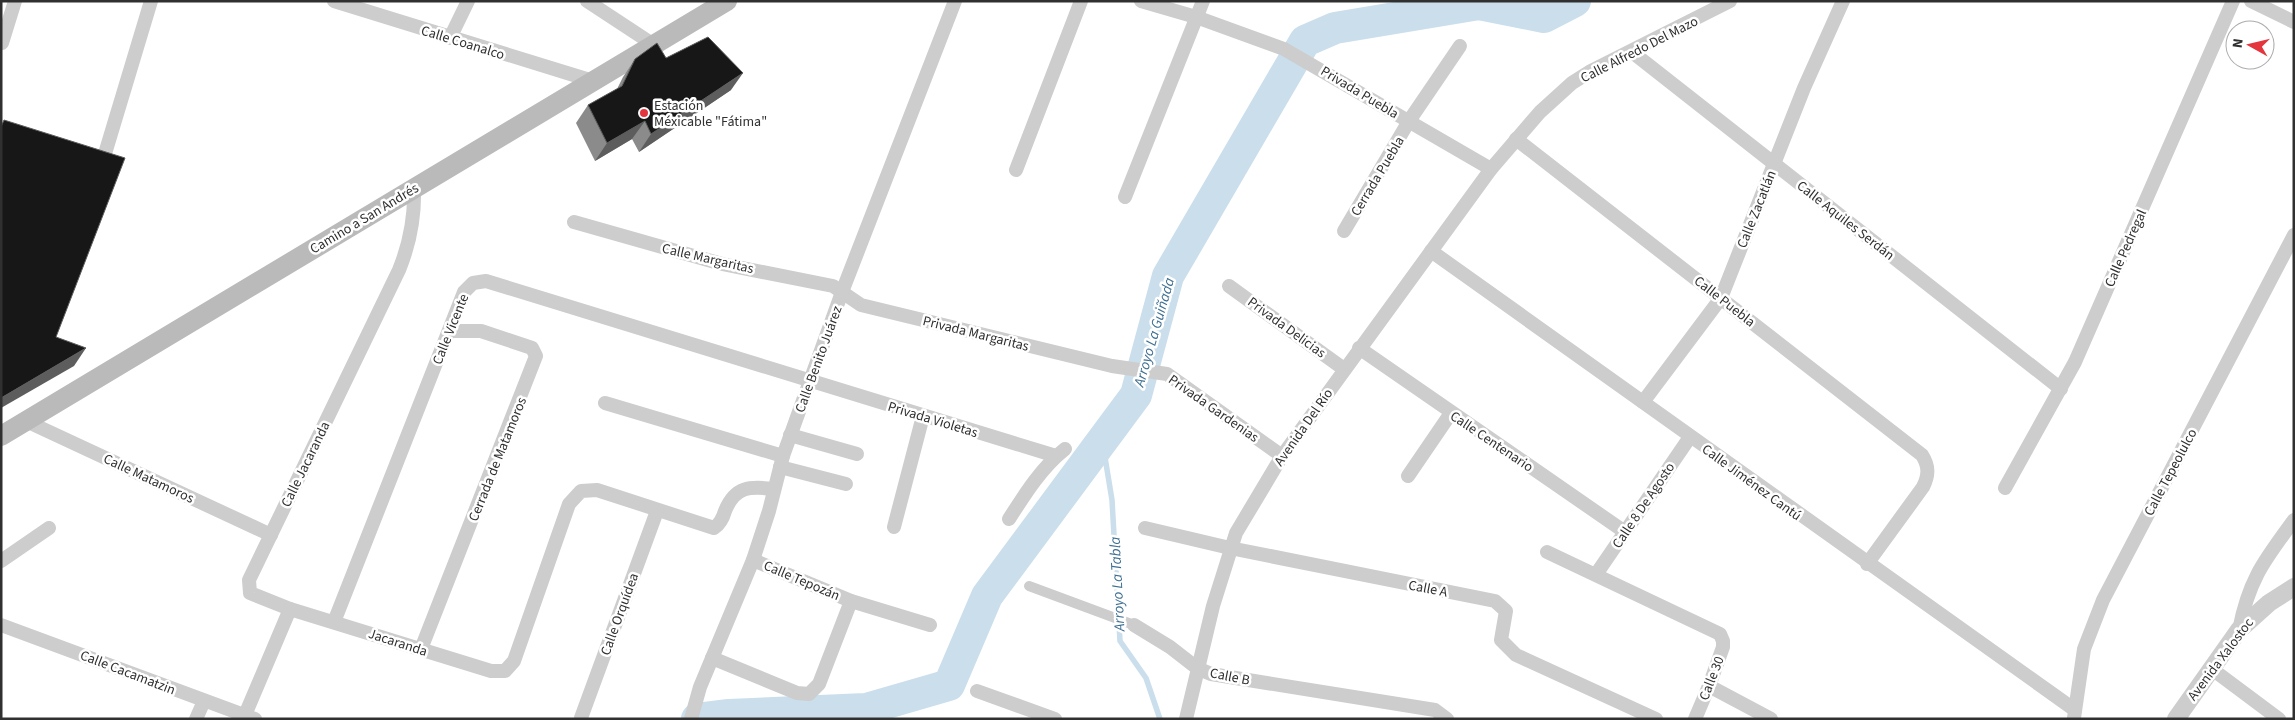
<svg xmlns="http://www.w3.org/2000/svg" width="2295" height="720" font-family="'Source Sans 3',sans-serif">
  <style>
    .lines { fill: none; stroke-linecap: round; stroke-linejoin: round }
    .stream { stroke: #cadeec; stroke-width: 5.5 }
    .river { stroke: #cadeec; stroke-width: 32 }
    .pedestrian { stroke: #cdcdcd; stroke-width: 10 }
    .minor { stroke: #cdcdcd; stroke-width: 14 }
    .tertiary { stroke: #cdcdcd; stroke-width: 18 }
    .secondary { stroke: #bababa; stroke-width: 20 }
    .wall { fill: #8b8b8b }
    .shaded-wall { fill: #5d5d5d }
    .building { fill: #171717; stroke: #5d5d5d }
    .poi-dot { fill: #e4343e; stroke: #fff; stroke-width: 2 }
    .labels { text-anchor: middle; stroke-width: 5; stroke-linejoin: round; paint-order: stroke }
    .street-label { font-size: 14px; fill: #303030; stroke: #fff }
    .poi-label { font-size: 14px; fill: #303030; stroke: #fff; text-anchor: start }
    .water-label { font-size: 15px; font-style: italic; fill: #3e6f92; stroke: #fff }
  </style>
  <rect width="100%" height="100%" fill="#fff"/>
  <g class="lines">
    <path class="stream" d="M 1102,439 L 1112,500 L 1120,641 L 1146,678 L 1160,719"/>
    <path class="river" d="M 697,719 L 729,715 L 866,709 L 949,685 L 987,596 L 1136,395 L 1168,276 L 1305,41 L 1335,28 L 1479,4 L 1544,17 L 1575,1"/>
    <path class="pedestrian" d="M 1029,586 L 1134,625"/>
    <g class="minor">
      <path d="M 334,1 L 593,81"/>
      <path d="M 587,1 L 654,45"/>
      <path d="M 1141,1 L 1196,17 L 1284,49 L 1491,169"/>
      <path d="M 2251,1 L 2294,22"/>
      <path d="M 450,38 L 468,1"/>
      <path d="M 2,43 L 15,1"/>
      <path d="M 1632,52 L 2061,389"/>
      <path d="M 1516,139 L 1922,455 C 1929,466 1929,475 1923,487 L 1867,564"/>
      <path d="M 104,157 L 151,1"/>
      <path d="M 1016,170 L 1081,1"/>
      <path d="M 414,188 C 415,218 410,243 399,270 L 249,580 L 250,593 L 290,609 L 491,671 L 505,671 L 514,661 L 569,504 L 581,491 L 597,490 L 714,528 C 720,524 723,518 725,511 C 735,486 750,486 774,489"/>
      <path d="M 1125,197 L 1203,1"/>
      <path d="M 574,222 L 722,264 L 833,286 L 861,305 L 1112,366 L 1167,374 L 1282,456"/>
      <path d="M 1344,231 L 1409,121 L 1460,46"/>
      <path d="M 1431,251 L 2075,710"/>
      <path d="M 1229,286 L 1344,369"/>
      <path d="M 1359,348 L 1625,532"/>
      <path d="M 1643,402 L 1721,298 L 1804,88 L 1843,1"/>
      <path d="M 605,403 L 783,456"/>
      <path d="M 26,421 L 271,535"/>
      <path d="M 790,435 L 857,454"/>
      <path d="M 780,467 L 846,484"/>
      <path d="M 1408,476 L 1451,413"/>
      <path d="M 2005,488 L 2075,362 L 2233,1"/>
      <path d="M 1009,519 C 1025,494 1042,467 1065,449"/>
      <path d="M 894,527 L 923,416"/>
      <path d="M 1145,528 L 1230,548 L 1495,601 L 1506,611 L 1501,640 L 1516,655 L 1656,719"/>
      <path d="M 1547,552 L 1720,634 L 1723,641 L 1723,647 L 1709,686 L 1695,719"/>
      <path d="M 753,560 L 851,601 L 930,625"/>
      <path d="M 1,561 L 49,528"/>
      <path d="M 1597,573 L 1690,437"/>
      <path d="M 334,622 L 464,292 L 473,283 L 486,281 L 1056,456"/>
      <path d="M 1,625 L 255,719"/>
      <path d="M 1134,625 L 1170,647 L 1197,668 L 1211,674 L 1435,710 L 1447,719"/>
      <path d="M 2239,630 C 2249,579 2264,561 2294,520"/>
      <path d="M 421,649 L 536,356 L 532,348 L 481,331 L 450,331"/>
      <path d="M 712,658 L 797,693 L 809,694 L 819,684 L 851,601"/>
      <path d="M 2212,669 L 2279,719"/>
      <path d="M 1709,686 L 1771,719"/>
      <path d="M 977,691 L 1055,719"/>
      <path d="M 245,715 L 290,609"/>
      <path d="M 581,718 L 657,511"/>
      <path d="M 2074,718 L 2084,649 L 2103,600 L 2294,235"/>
      <path d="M 196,719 L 204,701"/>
      <path d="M 691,719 L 700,687 L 753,560 L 769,511 L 783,456 L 842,292 L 955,1"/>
      <path d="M 1186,719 L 1213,606 L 1236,533 L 1282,456 L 1491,169 L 1540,112 L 1572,83 L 1591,71 L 1730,1"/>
    </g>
    <path class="tertiary" d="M 2176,719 L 2239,630 L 2269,603 L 2294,587"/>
    <path class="secondary" d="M 1,436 L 727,1"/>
  </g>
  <path class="wall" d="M 666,58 L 731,90 L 639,152 L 632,139 L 595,161 L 576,123 L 588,105 L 617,89 L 623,77 L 635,59 Z"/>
  <g class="shaded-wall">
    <path d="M 743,73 L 731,90 L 639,152 L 651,134 Z"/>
    <path d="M 645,121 L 632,139 L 595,161 L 607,143 Z"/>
    <path d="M 86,348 L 74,366 L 1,408 L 1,398 Z"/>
  </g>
  <g class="building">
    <path d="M 708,37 L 743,73 L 651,134 L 645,121 L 607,143 L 588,105 L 622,86 L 635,59 L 657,43 L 666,58 Z"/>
    <path d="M 4,120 L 125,158 L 56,337 L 86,348 L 1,398 L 1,127 Z"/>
  </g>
  <circle class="poi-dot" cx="644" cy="113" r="5"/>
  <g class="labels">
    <g class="street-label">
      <text transform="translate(463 42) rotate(17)" y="5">Calle Coanalco</text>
      <text transform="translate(1639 49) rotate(-27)" y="5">Calle Alfredo Del Mazo</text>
      <text transform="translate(1360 92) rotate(31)" y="5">Privada Puebla</text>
      <text transform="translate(1377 176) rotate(-59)" y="5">Cerrada Puebla</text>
      <text transform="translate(1756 209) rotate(-68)" y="5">Calle Zacatlán</text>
      <text transform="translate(364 218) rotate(-31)" y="5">Camino a San Andrés</text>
      <text transform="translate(1846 220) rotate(38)" y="5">Calle Aquiles Serdán</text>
      <text transform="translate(2125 248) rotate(-66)" y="5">Calle Pedregal</text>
      <text transform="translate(708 258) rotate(13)" y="5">Calle Margaritas</text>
      <text transform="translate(1725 301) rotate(38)" y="5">Calle Puebla</text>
      <text transform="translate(1287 327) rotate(36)" y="5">Privada Delicias</text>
      <text transform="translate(450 329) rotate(-68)" y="5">Calle Vicente</text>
      <text transform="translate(976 333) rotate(14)" y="5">Privada Margaritas</text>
      <text transform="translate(818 359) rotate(-70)" y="5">Calle Benito Juárez</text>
      <text transform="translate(1214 408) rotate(35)" y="5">Privada Gardenias</text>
      <text transform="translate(933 419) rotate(17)" y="5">Privada Violetas</text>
      <text transform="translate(1303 427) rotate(-55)" y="5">Avenida Del Río</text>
      <text transform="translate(1492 441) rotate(34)" y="5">Calle Centenario</text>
      <text transform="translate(497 459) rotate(-68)" y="5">Cerrada de Matamoros</text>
      <text transform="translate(305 464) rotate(-64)" y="5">Calle Jacaranda</text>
      <text transform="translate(2170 472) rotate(-62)" y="5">Calle Tepeolulco</text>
      <text transform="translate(149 478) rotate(25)" y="5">Calle Matamoros</text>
      <text transform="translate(1752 482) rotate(36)" y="5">Calle Jiménez Cantú</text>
      <text transform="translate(1643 505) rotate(-56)" y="5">Calle 8 De Agosto</text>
      <text transform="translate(802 580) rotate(23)" y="5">Calle Tepozán</text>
      <text transform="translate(1428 588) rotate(11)" y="5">Calle A</text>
      <text transform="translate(619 614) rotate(-70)" y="5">Calle Orquídea</text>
      <text transform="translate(398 642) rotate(18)" y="5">Jacaranda</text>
      <text transform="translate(2220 659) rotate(-53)" y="5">Avenida Xalostoc</text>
      <text transform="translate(128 672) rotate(21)" y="5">Calle Cacamatzin</text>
      <text transform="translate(1230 676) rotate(11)" y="5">Calle B</text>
      <text transform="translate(1711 678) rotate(-69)" y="5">Calle 30</text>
    </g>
    <g class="poi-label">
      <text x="654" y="110">Estación<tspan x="654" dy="16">Méxicable "Fátima"</tspan></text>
    </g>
    <g class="water-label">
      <text transform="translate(1154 332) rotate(-74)" y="5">Arroyo La Guiñada</text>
      <text transform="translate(1117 584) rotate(-93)" y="5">Arroyo La Tabla</text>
    </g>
  </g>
  <rect width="2295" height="720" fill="none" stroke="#303030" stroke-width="5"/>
  <g transform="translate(2250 45) rotate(278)"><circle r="24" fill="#ffffff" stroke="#acacac"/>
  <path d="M0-4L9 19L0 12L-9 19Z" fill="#e4343e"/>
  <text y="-8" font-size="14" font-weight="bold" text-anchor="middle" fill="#303030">N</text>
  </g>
</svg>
